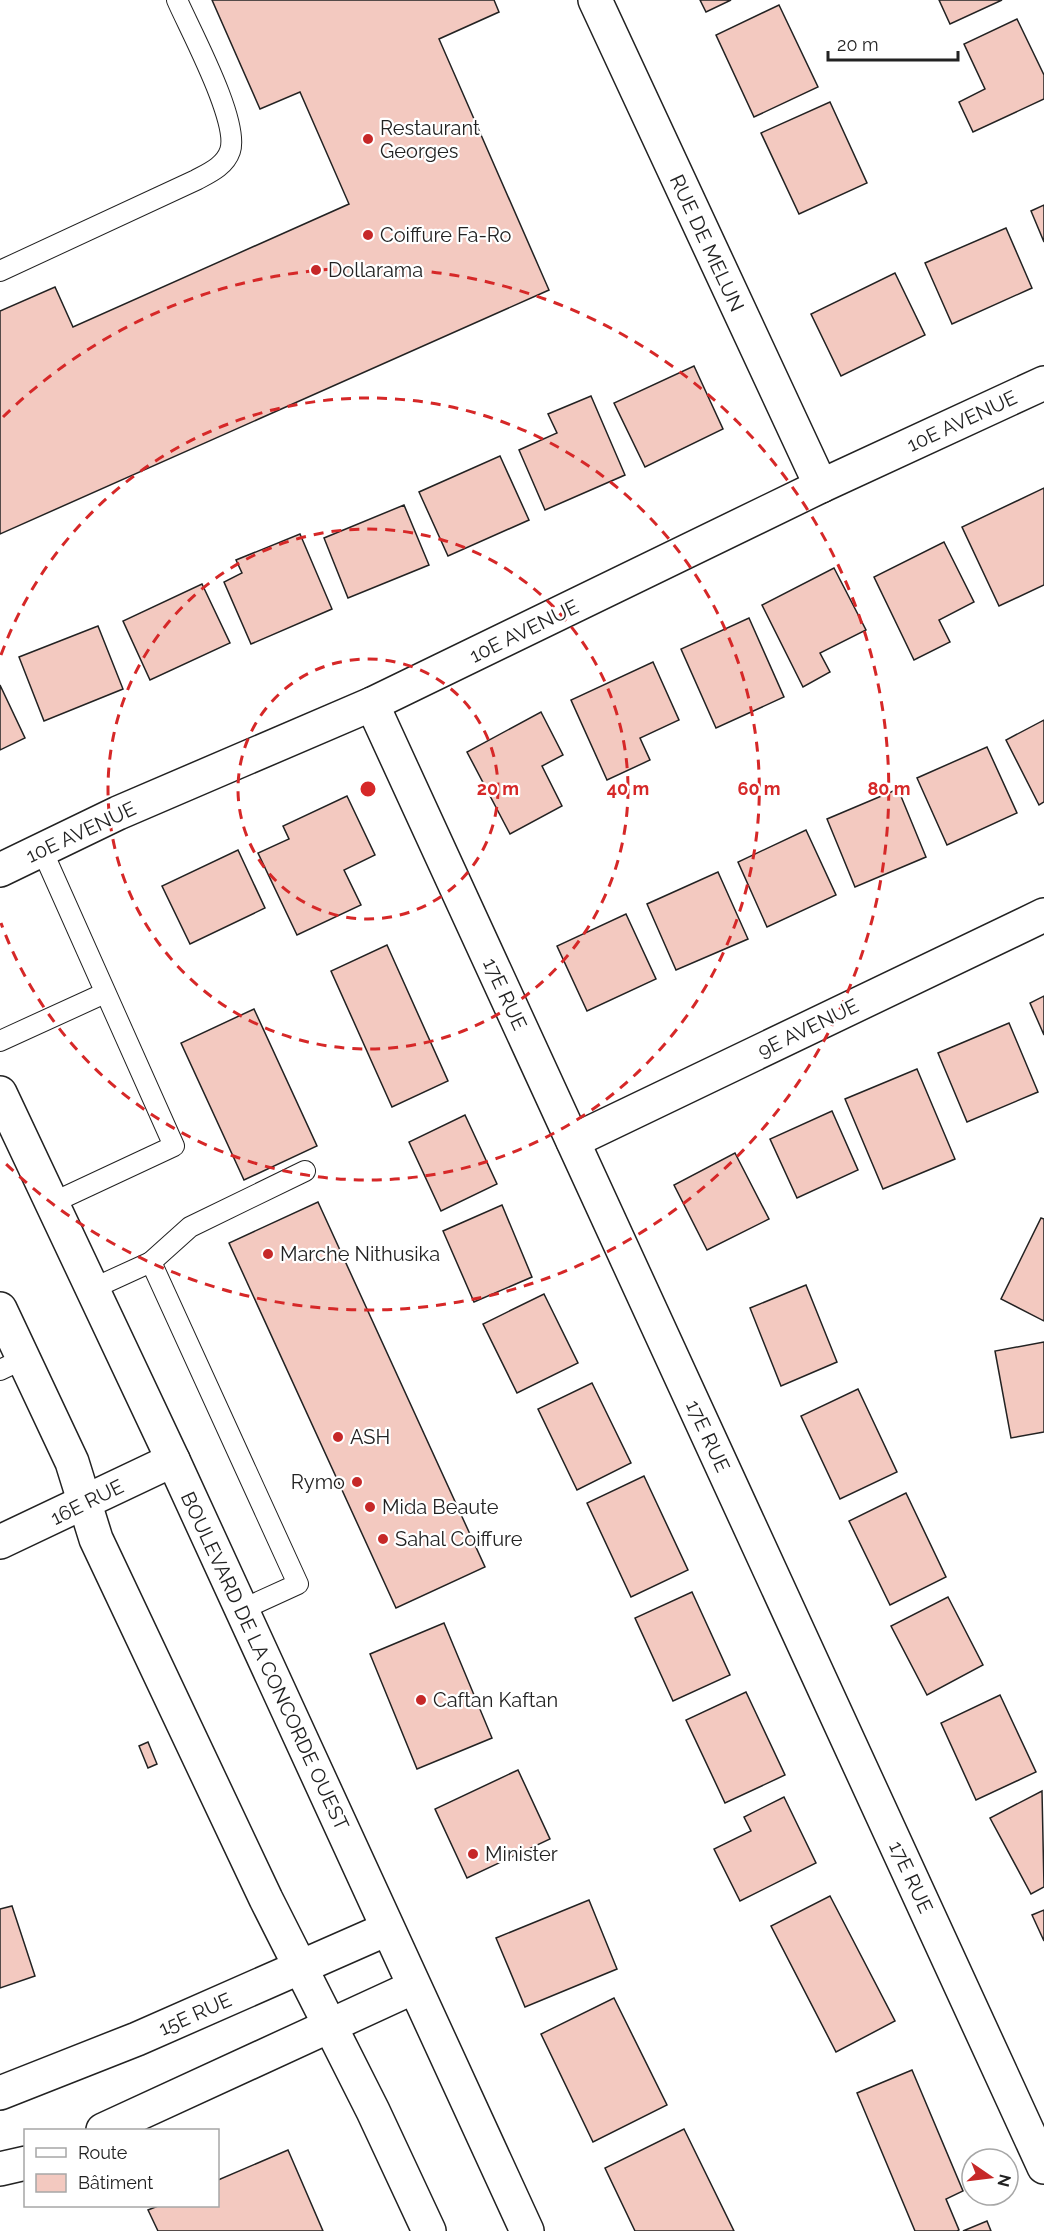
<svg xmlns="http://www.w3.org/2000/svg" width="1044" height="2231" font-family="Raleway,sans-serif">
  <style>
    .building { fill: #f3c9c0; stroke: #222; stroke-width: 1.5 }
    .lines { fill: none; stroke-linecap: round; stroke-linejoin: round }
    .service-casing { stroke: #222; stroke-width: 22 }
    .minor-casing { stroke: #222; stroke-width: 36 }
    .tertiary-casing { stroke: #222; stroke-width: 36 }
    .service { stroke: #fff; stroke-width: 20 }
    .minor { stroke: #fff; stroke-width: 33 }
    .tertiary { stroke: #fff; stroke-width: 33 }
    .ring { fill: none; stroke: #d62828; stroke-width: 3; stroke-dasharray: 10 8 }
    .poi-dot { fill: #c62828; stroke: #fff; stroke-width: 2 }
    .labels { text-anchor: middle; stroke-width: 4.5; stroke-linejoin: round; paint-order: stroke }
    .poi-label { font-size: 20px; fill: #222; stroke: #fff; text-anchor: start }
    .street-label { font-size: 20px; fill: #222; stroke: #fff }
    .centre { fill: #d62828; stroke: #fff; stroke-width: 3 }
    .ring-label { font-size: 18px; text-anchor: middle; font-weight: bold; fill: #d62828; stroke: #fff; stroke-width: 4.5; stroke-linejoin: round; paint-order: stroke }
  </style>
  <rect width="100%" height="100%" fill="#fff"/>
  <g class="building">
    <path d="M 212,0 L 494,0 L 499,12 L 439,39 L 549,290 L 0,534 L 0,311 L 55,287 L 73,327 L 349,204 L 300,92 L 260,109 Z"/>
    <path d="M 700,0 L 731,0 L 706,12 Z"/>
    <path d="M 939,0 L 1002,0 L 950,24 Z"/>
    <path d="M 779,5 L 818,87 L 754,117 L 716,35 Z"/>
    <path d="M 1017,19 L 1044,75 L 1044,99 L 973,132 L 959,102 L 985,89 L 964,44 Z"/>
    <path d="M 830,102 L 867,183 L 799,214 L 761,133 Z"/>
    <path d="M 1044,205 L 1044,242 L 1031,211 Z"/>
    <path d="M 1006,228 L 1032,288 L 952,324 L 925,263 Z"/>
    <path d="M 895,273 L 925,335 L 841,376 L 811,314 Z"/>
    <path d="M 694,366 L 723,429 L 645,467 L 614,403 Z"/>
    <path d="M 591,396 L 625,475 L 545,510 L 519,450 L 557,433 L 548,414 Z"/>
    <path d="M 500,456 L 529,520 L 448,556 L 419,492 Z"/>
    <path d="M 1044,488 L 1044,585 L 999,606 L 962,527 Z"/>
    <path d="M 404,505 L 429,565 L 348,598 L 324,538 Z"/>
    <path d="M 300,534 L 332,609 L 251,644 L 224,582 L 242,573 L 236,560 Z"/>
    <path d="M 944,542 L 974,602 L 939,620 L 950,642 L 914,660 L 874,577 Z"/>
    <path d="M 834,568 L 866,630 L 820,653 L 830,672 L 803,687 L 762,605 Z"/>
    <path d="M 202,584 L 230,643 L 150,680 L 123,621 Z"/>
    <path d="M 749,618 L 784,697 L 716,728 L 681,649 Z"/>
    <path d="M 98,626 L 123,689 L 44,721 L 19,657 Z"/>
    <path d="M 653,662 L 679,720 L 640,738 L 650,760 L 607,780 L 571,700 Z"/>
    <path d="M 0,685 L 25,738 L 0,750 Z"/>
    <path d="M 541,712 L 563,755 L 542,766 L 562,806 L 510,834 L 467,752 Z"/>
    <path d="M 1044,720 L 1044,802 L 1039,805 L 1006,740 Z"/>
    <path d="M 987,747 L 1017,813 L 947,845 L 917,778 Z"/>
    <path d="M 898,789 L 926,857 L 855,887 L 827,819 Z"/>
    <path d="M 347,796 L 375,855 L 344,870 L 361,905 L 297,935 L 258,853 L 289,839 L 283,826 Z"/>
    <path d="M 806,830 L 836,895 L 767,927 L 738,862 Z"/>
    <path d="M 238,850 L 265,908 L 190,944 L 162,886 Z"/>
    <path d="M 718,872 L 748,939 L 676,970 L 647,904 Z"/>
    <path d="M 626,914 L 656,979 L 587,1011 L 557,946 Z"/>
    <path d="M 387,945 L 448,1081 L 392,1107 L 331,971 Z"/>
    <path d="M 1044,996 L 1044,1035 L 1030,1003 Z"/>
    <path d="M 254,1009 L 317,1146 L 244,1180 L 181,1043 Z"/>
    <path d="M 1009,1023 L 1038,1092 L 967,1122 L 938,1053 Z"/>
    <path d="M 917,1069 L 955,1159 L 883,1189 L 845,1099 Z"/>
    <path d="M 832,1111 L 858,1170 L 797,1198 L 770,1139 Z"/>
    <path d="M 465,1115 L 497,1184 L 441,1211 L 409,1142 Z"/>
    <path d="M 735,1153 L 769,1219 L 707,1250 L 674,1185 Z"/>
    <path d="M 318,1202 L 485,1567 L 396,1608 L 229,1243 Z"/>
    <path d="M 502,1205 L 532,1277 L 474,1302 L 443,1231 Z"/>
    <path d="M 1041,1218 L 1044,1219 L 1044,1321 L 1001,1299 Z"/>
    <path d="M 806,1285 L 837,1362 L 781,1386 L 750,1308 Z"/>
    <path d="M 544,1294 L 578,1363 L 517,1393 L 483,1324 Z"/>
    <path d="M 1044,1342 L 1044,1432 L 1011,1438 L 995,1351 Z"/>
    <path d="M 592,1383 L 631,1463 L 577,1490 L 538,1409 Z"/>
    <path d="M 858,1389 L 897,1472 L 840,1499 L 801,1416 Z"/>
    <path d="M 644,1476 L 688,1570 L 631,1597 L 587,1503 Z"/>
    <path d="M 906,1493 L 946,1577 L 890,1605 L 849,1521 Z"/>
    <path d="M 692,1592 L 730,1675 L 673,1701 L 635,1618 Z"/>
    <path d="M 948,1597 L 983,1665 L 927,1695 L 891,1626 Z"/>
    <path d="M 444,1623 L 492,1738 L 417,1769 L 370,1654 Z"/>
    <path d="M 746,1692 L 785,1775 L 725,1803 L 686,1720 Z"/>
    <path d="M 1000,1695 L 1036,1772 L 976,1800 L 941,1723 Z"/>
    <path d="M 148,1742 L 157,1764 L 148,1768 L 139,1746 Z"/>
    <path d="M 518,1770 L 550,1839 L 467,1878 L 435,1809 Z"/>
    <path d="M 1042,1791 L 1044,1887 L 1031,1894 L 990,1818 Z"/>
    <path d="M 784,1797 L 816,1863 L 740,1901 L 714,1849 L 751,1831 L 744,1817 Z"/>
    <path d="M 830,1896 L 895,2021 L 836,2052 L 771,1926 Z"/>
    <path d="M 589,1900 L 617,1969 L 525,2007 L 496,1938 Z"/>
    <path d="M 12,1906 L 35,1976 L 0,1988 L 0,1909 Z"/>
    <path d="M 1044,1910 L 1044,1941 L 1032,1915 Z"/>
    <path d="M 614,1998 L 667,2105 L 593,2142 L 541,2034 Z"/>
    <path d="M 912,2070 L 963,2191 L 946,2199 L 959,2230 L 957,2231 L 915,2231 L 857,2093 Z"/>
    <path d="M 684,2129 L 734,2231 L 635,2231 L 605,2168 Z"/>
    <path d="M 288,2150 L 323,2231 L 158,2231 L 148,2210 L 158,2206 L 218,2206 L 218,2180 Z"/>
    <path d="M 987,2221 L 991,2231 L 963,2231 Z"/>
  </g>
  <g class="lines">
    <g class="service-casing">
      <g id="service">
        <path d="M 0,271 L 196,180 C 209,173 225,166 230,151 C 240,122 190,30 177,0"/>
        <path d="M 42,850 L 174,1146 L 52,1203"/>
        <path d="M 0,1041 L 105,993"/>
        <path d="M 151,1262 L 190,1227 L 305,1171"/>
        <path d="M 92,1289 L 151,1262 L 298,1584 L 241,1610"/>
        <path d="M 0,1370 L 23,1359"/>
      </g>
    </g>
    <g class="minor-casing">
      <g id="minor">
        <path d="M 595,0 L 821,486"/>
        <path d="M 372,704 L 1044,2167"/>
        <path d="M 0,870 L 118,813 L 372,704 L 821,486 L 1044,383"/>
        <path d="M 573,1141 L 1044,915"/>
        <path d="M 0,1542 L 173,1460"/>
        <path d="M 0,2093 L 137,2039 L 387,1929"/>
        <path d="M 103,2130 L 414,1987"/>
        <path d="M 0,2169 L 26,2163"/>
      </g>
    </g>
    <g class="tertiary-casing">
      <g id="tertiary">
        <path d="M 0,1093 L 173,1460 L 527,2231"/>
        <path d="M 0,1309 L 72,1462 L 96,1539 L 266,1899 L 373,2111 L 429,2231"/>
      </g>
    </g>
    <use href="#service" class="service"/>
    <use href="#minor" class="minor"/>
    <use href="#tertiary" class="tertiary"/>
  </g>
  <g class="ring">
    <circle cx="368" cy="789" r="130"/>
    <circle cx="368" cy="789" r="260"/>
    <path d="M1 655A391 391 0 1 1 1 923"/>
    <path d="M3 417A521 521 0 1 1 3 1161"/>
  </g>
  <g class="poi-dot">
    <circle cx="368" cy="139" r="6"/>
    <circle cx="368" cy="235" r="6"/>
    <circle cx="316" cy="270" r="6"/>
    <circle cx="268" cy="1254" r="6"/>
    <circle cx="338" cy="1437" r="6"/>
    <circle cx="357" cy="1482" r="6"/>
    <circle cx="370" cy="1507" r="6"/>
    <circle cx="383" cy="1539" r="6"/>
    <circle cx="421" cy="1700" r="6"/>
    <circle cx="473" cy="1854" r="6"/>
  </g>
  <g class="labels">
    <g class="poi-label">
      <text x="380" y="135">Restaurant<tspan x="380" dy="23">Georges</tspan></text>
      <text x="380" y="242">Coiffure Fa-Ro</text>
      <text x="328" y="277">Dollarama</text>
      <text x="280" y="1261">Marche Nithusika</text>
      <text x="350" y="1444">ASH</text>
      <text x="345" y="1489" text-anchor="end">Rymo</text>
      <text x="382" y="1514">Mida Beaute</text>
      <text x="395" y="1546">Sahal Coiffure</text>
      <text x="433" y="1707">Caftan Kaftan</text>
      <text x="485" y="1861">Minister</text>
    </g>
    <g class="street-label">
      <text transform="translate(707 243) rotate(65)" y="7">RUE DE MELUN</text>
      <text transform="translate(962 421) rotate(-25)" y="7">10E AVENUE</text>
      <text transform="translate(524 631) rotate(-26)" y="7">10E AVENUE</text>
      <text transform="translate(81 832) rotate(-25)" y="7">10E AVENUE</text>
      <text transform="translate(505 994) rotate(65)" y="7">17E RUE</text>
      <text transform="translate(808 1028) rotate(-26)" y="7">9E AVENUE</text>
      <text transform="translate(708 1436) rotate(65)" y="7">17E RUE</text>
      <text transform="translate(87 1502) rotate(-26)" y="7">16E RUE</text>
      <text transform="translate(265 1661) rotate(65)" y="7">BOULEVARD DE LA CONCORDE OUEST</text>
      <text transform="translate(911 1877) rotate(65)" y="7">17E RUE</text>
      <text transform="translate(195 2014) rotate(-24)" y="7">15E RUE</text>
    </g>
  </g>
  <circle cx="368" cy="789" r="9" class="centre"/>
  <g class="ring-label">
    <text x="498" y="795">20 m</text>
    <text x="628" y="795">40 m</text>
    <text x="759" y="795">60 m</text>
    <text x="889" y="795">80 m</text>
  </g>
  <rect x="24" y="2129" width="195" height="78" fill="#ffffff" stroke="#a7a7a7" stroke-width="1.5"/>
  <rect x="36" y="2148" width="30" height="9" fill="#ffffff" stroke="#a7a7a7" stroke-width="1.5"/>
  <text x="78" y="2159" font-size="18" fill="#222222">Route</text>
  <rect x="36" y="2174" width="30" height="18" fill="#f3c9c0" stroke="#a7a7a7" stroke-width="1.5"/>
  <text x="78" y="2189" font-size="18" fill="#222222">Bâtiment</text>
  <g transform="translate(990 2177) rotate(104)"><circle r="28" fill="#ffffff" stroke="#a7a7a7" stroke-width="1.5"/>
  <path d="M0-4.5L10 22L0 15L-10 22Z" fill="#c62828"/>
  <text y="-9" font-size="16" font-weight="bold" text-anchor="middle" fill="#222222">N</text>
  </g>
  <path d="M828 51v9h130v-9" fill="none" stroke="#222222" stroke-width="3"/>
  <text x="837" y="51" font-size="18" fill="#222222" stroke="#ffffff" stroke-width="4.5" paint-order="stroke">20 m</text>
</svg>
